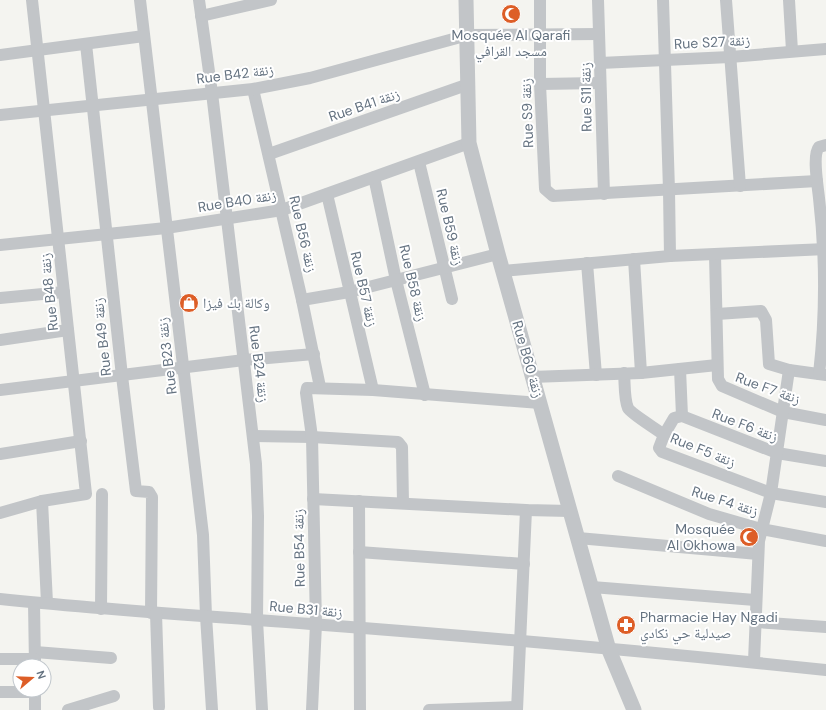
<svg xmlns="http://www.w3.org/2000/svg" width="826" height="710" font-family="'DM Sans','Noto Naskh Arabic',sans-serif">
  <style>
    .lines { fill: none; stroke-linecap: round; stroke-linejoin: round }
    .minor { stroke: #c2c5c8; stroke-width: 12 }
    .tertiary { stroke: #c2c5c8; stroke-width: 15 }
    .labels { text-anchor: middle; stroke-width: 4; stroke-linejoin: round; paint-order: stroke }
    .poi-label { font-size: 14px; fill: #647280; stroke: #fff; text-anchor: start }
    .street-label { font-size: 14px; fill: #647280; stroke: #fff }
  </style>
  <rect width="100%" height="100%" fill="#f4f4f0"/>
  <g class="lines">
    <g class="minor">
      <path d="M 140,0 L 203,535 L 206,616 L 212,710"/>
      <path d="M 199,0 L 212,93 L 256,464 L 258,516 L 257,620 L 262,710"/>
      <path d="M 540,0 L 540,84 L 545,189 L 553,196 L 817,181"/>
      <path d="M 598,0 L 604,194"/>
      <path d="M 663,0 L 669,190 L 670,256"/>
      <path d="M 726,0 L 740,186"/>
      <path d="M 789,0 L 792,51"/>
      <path d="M 201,16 L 271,0"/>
      <path d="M 86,44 L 122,376 L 136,491 L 149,492 L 152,497 L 151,613"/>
      <path d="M 0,55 L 144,36"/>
      <path d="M 600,63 L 730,57 L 826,49"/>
      <path d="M 540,84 L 600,83"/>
      <path d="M 253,89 L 302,300 L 320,387"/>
      <path d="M 0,115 L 253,89 L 310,78 L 468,35 L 599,34"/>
      <path d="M 269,154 L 469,84"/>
      <path d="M 419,162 L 452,299"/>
      <path d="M 374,177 L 396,280 L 425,395"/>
      <path d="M 327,194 L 373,390"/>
      <path d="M 0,245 L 166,228 L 282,210 L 469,143"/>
      <path d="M 715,255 L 718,379 L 722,386 L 783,412 L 826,420"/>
      <path d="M 634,259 L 641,373"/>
      <path d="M 587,263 L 596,375"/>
      <path d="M 503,271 L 670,256 L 826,249"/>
      <path d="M 0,298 L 64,292"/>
      <path d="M 302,300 L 349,292 L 498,254"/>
      <path d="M 717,314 L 761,311 L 766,320 L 769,364 L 789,370 L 826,375"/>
      <path d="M 0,340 L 68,330"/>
      <path d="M 680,369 L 682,416"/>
      <path d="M 624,373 C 625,384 624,399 628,408 C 631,414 657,429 664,435 L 659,448 L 662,452 L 771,493 L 826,502"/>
      <path d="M 819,374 C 826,313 826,259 819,198 C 818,187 812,155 819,147 L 826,145"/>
      <path d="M 532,377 L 641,373 L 717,365"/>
      <path d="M 0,390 L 244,360 L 314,354"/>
      <path d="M 664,435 L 674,418 L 682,416 L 777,453 L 826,461"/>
      <path d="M 253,436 L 312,437 L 398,442 L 402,447 L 403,503"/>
      <path d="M 0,454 L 81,441"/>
      <path d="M 618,476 L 709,514 L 761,529 L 826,541"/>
      <path d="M 313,499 L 526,510 L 570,511"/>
      <path d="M 42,501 L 47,603"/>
      <path d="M 359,501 L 360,710"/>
      <path d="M 0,513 L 42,501 L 86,494 L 32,0"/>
      <path d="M 578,538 L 758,554"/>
      <path d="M 359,552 L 524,564"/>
      <path d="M 592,587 L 755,600"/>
      <path d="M 0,599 C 104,610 208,616 311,624 C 483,637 655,652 826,670"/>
      <path d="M 34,603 L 35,666"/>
      <path d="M 101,609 L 102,494"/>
      <path d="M 156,613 L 159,707"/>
      <path d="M 756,622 L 826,627"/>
      <path d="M 35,652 L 111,658"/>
      <path d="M 0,659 L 35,659"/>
      <path d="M 754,661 L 759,541 L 771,493 L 789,370"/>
      <path d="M 35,690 L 35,710"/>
      <path d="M 0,692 L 35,692"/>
      <path d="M 68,710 L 114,696"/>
      <path d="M 312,710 L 316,624 L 312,437 L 306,393 L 307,388 L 373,390 L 540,403"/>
      <path d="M 429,710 L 517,707"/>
      <path d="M 517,710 L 526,510"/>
    </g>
    <path class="tertiary" d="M 466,0 L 469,143 L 498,254 L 609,650 L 634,710"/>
  </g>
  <defs>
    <g id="mosque-disc" transform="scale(1)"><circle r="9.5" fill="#dd5e27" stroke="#fff"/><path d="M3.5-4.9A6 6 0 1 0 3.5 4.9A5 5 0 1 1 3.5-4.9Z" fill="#fff"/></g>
    <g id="shop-disc" transform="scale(1)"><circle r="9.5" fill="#dd5e27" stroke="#fff"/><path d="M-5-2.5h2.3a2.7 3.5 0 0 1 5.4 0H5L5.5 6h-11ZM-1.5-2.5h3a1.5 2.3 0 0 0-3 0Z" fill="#fff"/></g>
    <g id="pharmacy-disc" transform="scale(1)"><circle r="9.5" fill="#dd5e27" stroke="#fff"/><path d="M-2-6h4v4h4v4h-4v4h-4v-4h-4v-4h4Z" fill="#fff"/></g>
  </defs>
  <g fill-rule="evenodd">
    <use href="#mosque-disc" x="511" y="14"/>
    <use href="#shop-disc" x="189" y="303"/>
    <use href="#mosque-disc" x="749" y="537"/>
    <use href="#pharmacy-disc" x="626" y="625"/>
  </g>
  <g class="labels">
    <g class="poi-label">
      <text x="511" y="40" text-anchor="middle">Mosquée Al Qarafi<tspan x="511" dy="16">مسجد القرافي</tspan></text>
      <text x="203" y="308">وكالة بك فيزا</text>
      <text x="735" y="534" text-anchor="end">Mosquée<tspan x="735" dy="16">Al Okhowa</tspan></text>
      <text x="640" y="622">Pharmacie Hay Ngadi<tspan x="640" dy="16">صيدلية حي نكادي</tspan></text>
    </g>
    <g class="street-label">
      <text transform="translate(712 42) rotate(-3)" y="5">Rue S27 زنقة</text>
      <text transform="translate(235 74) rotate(-7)" y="5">Rue B42 زنقة</text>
      <text transform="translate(586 97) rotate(-91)" y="5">Rue S11 زنقة</text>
      <text transform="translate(364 105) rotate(-19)" y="5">Rue B41 زنقة</text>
      <text transform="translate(527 113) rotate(-92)" y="5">Rue S9 زنقة</text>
      <text transform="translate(237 201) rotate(-9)" y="5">Rue B40 زنقة</text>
      <text transform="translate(450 227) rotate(77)" y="5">Rue B59 زنقة</text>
      <text transform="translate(303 234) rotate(77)" y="5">Rue B56 زنقة</text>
      <text transform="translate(413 283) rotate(77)" y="5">Rue B58 زنقة</text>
      <text transform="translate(364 289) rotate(77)" y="5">Rue B57 زنقة</text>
      <text transform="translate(49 292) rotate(-96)" y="5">Rue B48 زنقة</text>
      <text transform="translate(102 337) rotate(-96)" y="5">Rue B49 زنقة</text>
      <text transform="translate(167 356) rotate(-97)" y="5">Rue B23 زنقة</text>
      <text transform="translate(528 359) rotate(74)" y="5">Rue B60 زنقة</text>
      <text transform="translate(259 364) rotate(83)" y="5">Rue B24 زنقة</text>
      <text transform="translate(768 388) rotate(20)" y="5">Rue F7 زنقة</text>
      <text transform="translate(745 425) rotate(21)" y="5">Rue F6 زنقة</text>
      <text transform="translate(703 450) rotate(22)" y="5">Rue F5 زنقة</text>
      <text transform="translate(725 501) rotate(18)" y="5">Rue F4 زنقة</text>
      <text transform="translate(299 548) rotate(-91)" y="5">Rue B54 زنقة</text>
      <text transform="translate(306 609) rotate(5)" y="5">Rue B31 زنقة</text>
    </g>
  </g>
  <g transform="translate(32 678) rotate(71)"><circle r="19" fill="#ffffff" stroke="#c1c7cc"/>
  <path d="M0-3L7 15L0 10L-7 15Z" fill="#dd5e27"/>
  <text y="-6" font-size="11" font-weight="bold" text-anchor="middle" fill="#647280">N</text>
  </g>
</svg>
